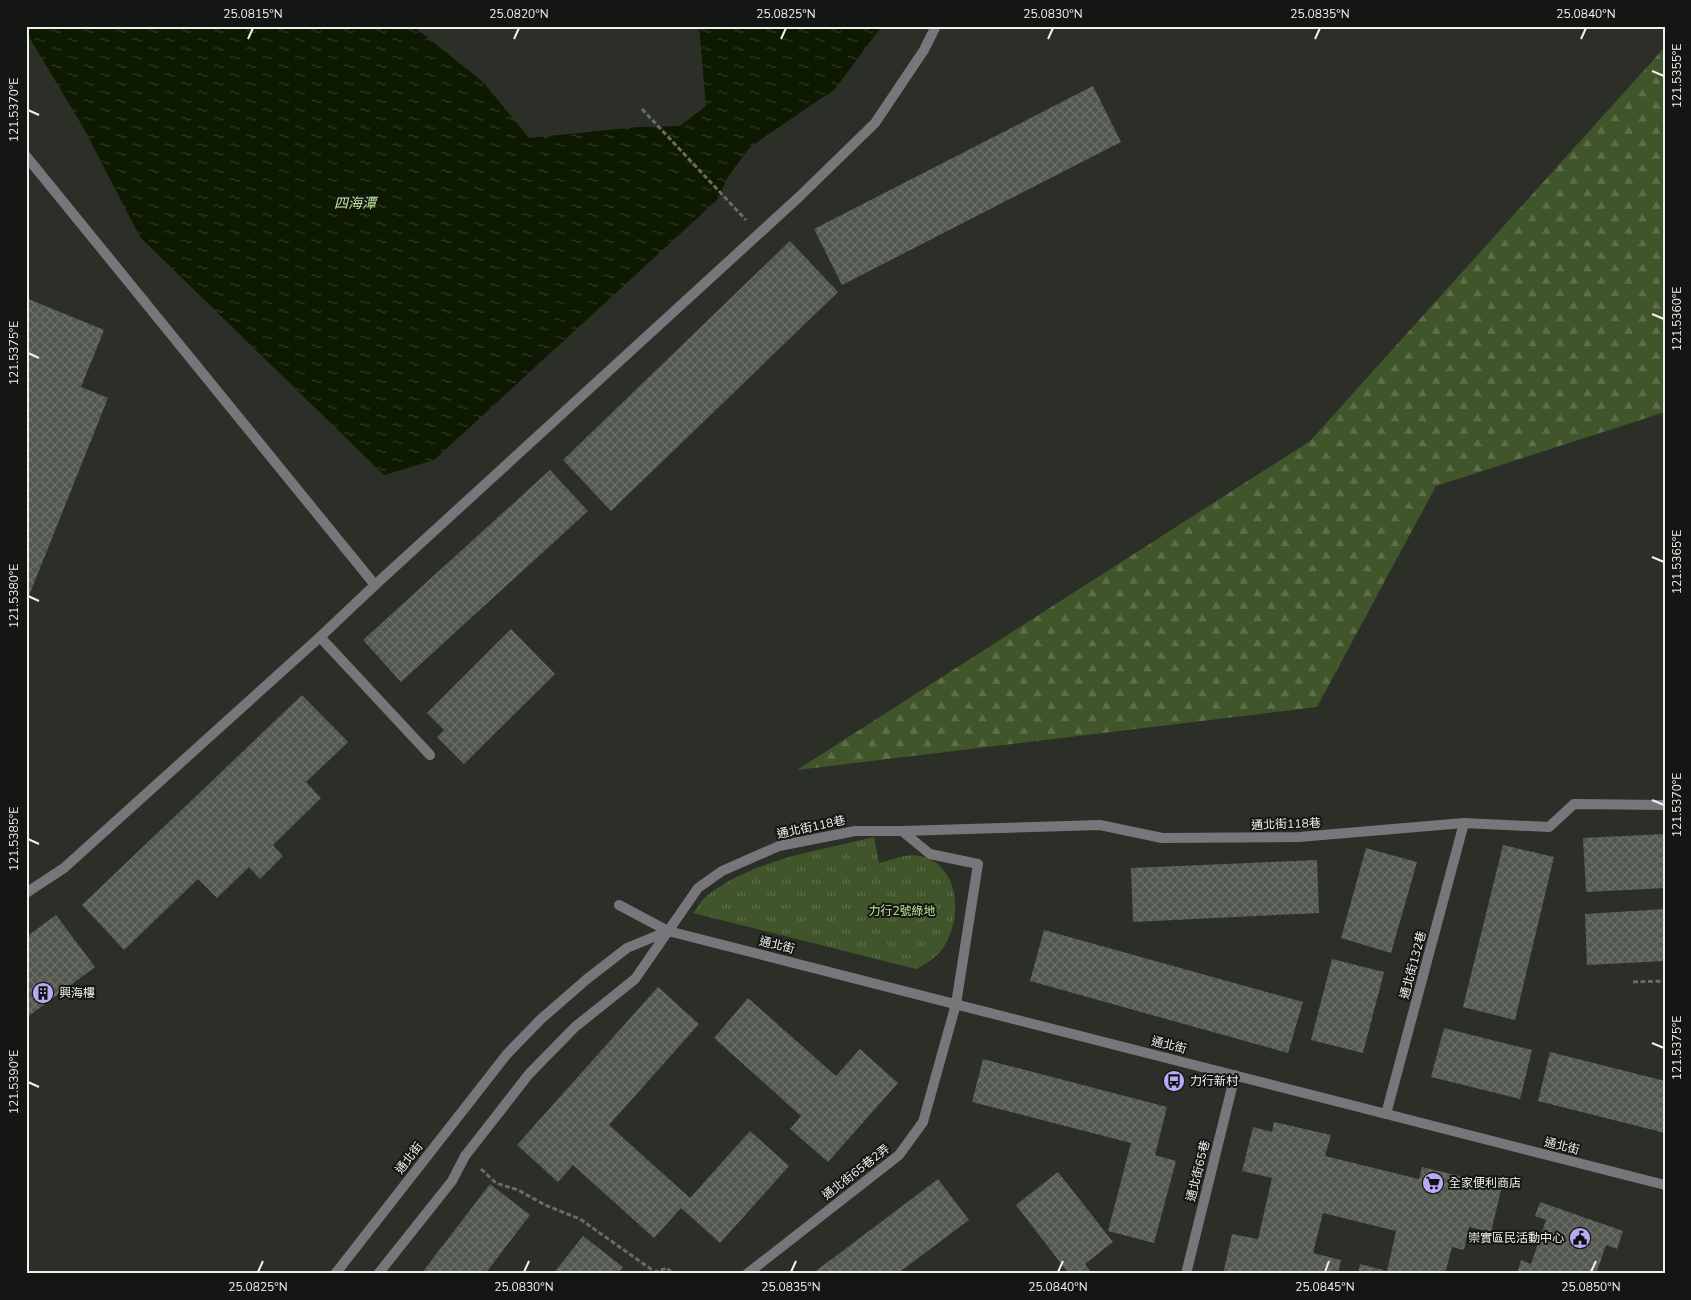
<svg xmlns="http://www.w3.org/2000/svg" width="1691" height="1300" font-family="'Nunito Sans','Noto Sans TC',sans-serif">
  <style>
    .forest { fill: url(#forest-firs) }
    .park { fill: url(#park-tufts) }
    .water { fill: url(#water-ripples) }
    .building { fill: url(#building-cross-hatch) }
    .lines { fill: none; stroke-linecap: round; stroke-linejoin: round }
    .path { stroke: #696c65; stroke-width: 3; stroke-dasharray: 5 2.5; stroke-linecap: butt }
    .service { stroke: #77777b; stroke-width: 10 }
    .minor { stroke: #77777b; stroke-width: 10 }
    .ticks { fill: none; stroke: #eef1ec; stroke-width: 2 }
    .labels { text-anchor: middle; stroke-width: 4; stroke-linejoin: round; paint-order: stroke }
    .street-label { font-size: 12px; fill: #eef1ec; stroke: #141613 }
    .park-label { font-size: 12px; fill: #c0e99b; stroke: #141613 }
    .poi-label { font-size: 12px; fill: #eef1ec; stroke: #141613; text-anchor: start }
    .water-label { font-size: 14px; font-style: italic; fill: #bde698; stroke: #141613 }
    .neatline { fill: none; stroke: #eef1ec; stroke-width: 2 }
    .ticks-label { font-size: 12px; text-anchor: middle; fill: #eef1ec }
  </style>
  <defs>
    <pattern id="forest-firs" width="22" height="20" patternUnits="userSpaceOnUse" patternTransform="scale(1.25)"><rect width="22" height="20" fill="#40562a"/><path d="M5 1l3.5 6h-7zM16 11l3.5 6h-7z" fill="#5c6f49"/></pattern>
    <pattern id="park-tufts" width="24" height="20" patternUnits="userSpaceOnUse" patternTransform="scale(1.25)"><rect width="24" height="20" fill="#40562a"/><path d="M3 7l-1-3M5 7V3M7 7l1-3M15 17l-1-3M17 17v-4M19 17l1-3" fill="none" stroke="#5c6f49"/></pattern>
    <pattern id="water-ripples" width="26" height="14" patternUnits="userSpaceOnUse" patternTransform="scale(1.25)"><rect width="26" height="14" fill="#0d1901"/><path d="M2 4q2-2 4 0t4 0M15 11q2-2 4 0t4 0" fill="none" stroke="#313b26"/></pattern>
    <pattern id="building-cross-hatch" width="8" height="8" patternUnits="userSpaceOnUse" patternTransform="scale(1.25)"><rect width="8" height="8" fill="#53584f"/><path d="M0 0l8 8M0 8l8-8" fill="none" stroke="#6c7068"/></pattern>
  </defs>
  <rect width="100%" height="100%" fill="#2b2f27"/>
  <path class="forest" d="M 1665,47 L 1665,412 L 1436,486 L 1317,707 L 797,770 L 1310,441 Z"/>
  <path class="park" d="M 874,837 L 879,863 C 892,860 906,853 920,856 C 962,865 963,922 941,951 C 934,959 925,964 916,969 L 693,913 C 698,907 702,899 708,895 C 754,859 818,851 874,837 Z"/>
  <path class="water" d="M 26,26 L 413,26 L 483,82 L 529,138 L 638,127 L 680,126 L 706,106 L 699,26 L 882,26 L 835,89 L 750,147 L 727,178 L 719,198 L 434,460 L 384,475 L 140,237 L 83,127 L 26,32 Z"/>
  <g class="building">
    <path d="M 1093,86 L 1121,142 L 842,285 L 814,229 Z"/>
    <path d="M 790,241 L 838,292 L 611,511 L 563,460 Z"/>
    <path d="M 26,298 L 104,330 L 81,387 L 108,398 L 26,603 Z"/>
    <path d="M 550,470 L 588,511 L 401,682 L 363,640 Z"/>
    <path d="M 511,629 L 555,674 L 464,764 L 437,737 L 444,730 L 427,713 Z"/>
    <path d="M 302,695 L 348,742 L 306,782 L 321,798 L 273,845 L 283,856 L 260,879 L 249,867 L 217,898 L 198,879 L 124,950 L 82,905 Z"/>
    <path d="M 1665,834 L 1665,888 L 1586,892 L 1583,838 Z"/>
    <path d="M 1503,845 L 1554,857 L 1515,1020 L 1463,1007 Z"/>
    <path d="M 1366,848 L 1417,862 L 1391,953 L 1341,938 Z"/>
    <path d="M 1317,860 L 1319,913 L 1133,922 L 1131,868 Z"/>
    <path d="M 1665,909 L 1665,961 L 1587,965 L 1585,914 Z"/>
    <path d="M 56,915 L 95,967 L 26,1018 L 26,937 Z"/>
    <path d="M 1044,930 L 1303,1002 L 1288,1053 L 1030,981 Z"/>
    <path d="M 1332,959 L 1384,972 L 1363,1053 L 1311,1040 Z"/>
    <path d="M 658,987 L 699,1024 L 609,1125 L 690,1198 L 750,1131 L 789,1166 L 720,1243 L 681,1208 L 654,1238 L 573,1165 L 558,1182 L 517,1145 Z"/>
    <path d="M 748,998 L 836,1076 L 860,1049 L 898,1083 L 828,1162 L 790,1129 L 801,1116 L 714,1038 Z"/>
    <path d="M 1444,1028 L 1532,1050 L 1520,1099 L 1431,1077 Z"/>
    <path d="M 1550,1052 L 1665,1081 L 1665,1133 L 1538,1101 Z"/>
    <path d="M 983,1059 L 1167,1107 L 1155,1155 L 1176,1161 L 1154,1243 L 1108,1231 L 1131,1143 L 972,1102 Z"/>
    <path d="M 1274,1122 L 1331,1135 L 1325,1156 L 1419,1179 L 1422,1167 L 1502,1186 L 1491,1232 L 1469,1227 L 1464,1250 L 1452,1247 L 1445,1274 L 1358,1274 L 1360,1264 L 1387,1271 L 1396,1231 L 1323,1213 L 1313,1253 L 1341,1260 L 1338,1274 L 1223,1274 L 1232,1234 L 1258,1239 L 1272,1178 L 1242,1171 L 1253,1127 L 1272,1132 Z"/>
    <path d="M 1058,1172 L 1113,1242 L 1085,1264 L 1092,1274 L 1069,1274 L 1016,1205 Z"/>
    <path d="M 938,1179 L 969,1220 L 897,1274 L 812,1274 Z"/>
    <path d="M 490,1184 L 530,1215 L 485,1274 L 421,1274 Z"/>
    <path d="M 1540,1202 L 1623,1231 L 1617,1249 L 1606,1245 L 1596,1274 L 1517,1274 L 1521,1260 L 1531,1264 L 1546,1220 L 1535,1216 Z"/>
    <path d="M 583,1236 L 623,1267 L 617,1274 L 553,1274 Z"/>
  </g>
  <g class="lines">
    <g class="path">
      <path d="M 642,109 L 746,220"/>
      <path d="M 1633,982 L 1665,981"/>
      <path d="M 481,1169 L 496,1183 L 518,1190 L 545,1205 L 580,1219 L 655,1272 L 667,1268 L 673,1274"/>
    </g>
    <g class="service">
      <path d="M 26,156 L 375,585"/>
      <path d="M 320,637 L 430,755"/>
      <path d="M 26,893 L 64,868 L 320,637 L 375,585 L 799,197 L 875,123 L 924,50 L 936,26"/>
      <path d="M 619,905 L 668,931"/>
      <path d="M 1386,1114 L 1464,823"/>
      <path d="M 378,1274 L 452,1181 L 465,1156 L 529,1074 L 575,1027 L 635,979 L 698,888 L 722,871 L 779,846 L 855,831 L 902,831 L 1100,825 L 1162,838 L 1299,837 L 1464,823 L 1549,827 L 1574,804 L 1665,805"/>
      <path d="M 747,1274 L 899,1155 L 923,1122 L 956,1004 L 978,864 L 930,854 L 902,831"/>
    </g>
    <g class="minor">
      <path d="M 335,1274 L 507,1054 L 541,1019 L 587,979 L 627,948 L 668,931 L 1665,1185"/>
      <path d="M 1186,1274 L 1235,1075"/>
    </g>
  </g>
  <path class="ticks" d="M 248,39 L 253,28M 514,39 L 519,28M 781,39 L 786,28M 1048,39 L 1053,28M 1315,39 L 1320,28M 1581,39 L 1586,28M 1652,71 L 1664,76M 28,110 L 39,115M 1652,314 L 1664,319M 28,353 L 39,358M 1652,557 L 1664,562M 28,596 L 39,601M 1652,800 L 1664,805M 28,839 L 39,844M 1652,1043 L 1664,1048M 28,1082 L 39,1087M 258,1272 L 263,1261M 524,1272 L 529,1261M 791,1272 L 796,1261M 1058,1272 L 1063,1261M 1325,1272 L 1329,1261M 1591,1272 L 1596,1261"/>
  <defs>
    <g id="building-disc" transform="scale(1.125)"><circle r="9.5" fill="#baaaf6" stroke="#141613"/><path d="M-4-6H4V6H1V3H-1V6H-4ZM-2.5-4.3h1.7v1.8h-1.7ZM.8-4.3h1.7v1.8H.8ZM-2.5-1h1.7V.8h-1.7ZM.8-1h1.7V.8H.8Z" fill="#111"/></g>
    <g id="bus-disc" transform="scale(1.125)"><circle r="9.5" fill="#baaaf6" stroke="#141613"/><path d="M-5-6H5V4H4V6H2V4H-2V6H-4V4H-5ZM-3.5-4V0h7V-4ZM-3.5 1.2v1.5H-2V1.2ZM2 1.2v1.5H3.5V1.2Z" fill="#111"/></g>
    <g id="supermarket-disc" transform="scale(1.125)"><circle r="9.5" fill="#baaaf6" stroke="#141613"/><path d="M-6-5.5h2.5l.6 2H6L4.5 2H-2.5L-4.4-4H-6ZM-1.5 3.2a1.3 1.3 0 1 0 .1 0ZM3 3.2a1.3 1.3 0 1 0 .1 0Z" fill="#111"/></g>
    <g id="civic-disc" transform="scale(1.125)"><circle r="9.5" fill="#baaaf6" stroke="#141613"/><path d="M-.6-6.5H3V-4.5H.6V-3L4-1V1h2V6H-6V1h2V-1L-.6-3ZM-1.2 2.5V6h2.4V2.5Z" fill="#111"/></g>
  </defs>
  <g fill-rule="evenodd">
    <use href="#building-disc" x="43" y="993"/>
    <use href="#bus-disc" x="1174" y="1081"/>
    <use href="#supermarket-disc" x="1433" y="1183"/>
    <use href="#civic-disc" x="1580" y="1238"/>
  </g>
  <g class="labels">
    <g class="street-label">
      <text transform="translate(1286 824) rotate(-2)" y="4">通北街118巷</text>
      <text transform="translate(811 827) rotate(-12)" y="4">通北街118巷</text>
      <text transform="translate(777 945) rotate(14)" y="4">通北街</text>
      <text transform="translate(1413 965) rotate(-75)" y="4">通北街132巷</text>
      <text transform="translate(1169 1045) rotate(14)" y="4">通北街</text>
      <text transform="translate(1562 1146) rotate(14)" y="4">通北街</text>
      <text transform="translate(409 1158) rotate(-52)" y="4">通北街</text>
      <text transform="translate(1198 1171) rotate(-76)" y="4">通北街65巷</text>
      <text transform="translate(856 1172) rotate(-38)" y="4">通北街65巷2弄</text>
    </g>
    <g class="park-label">
      <text x="902" y="915">力行2號綠地</text>
    </g>
    <g class="poi-label">
      <text x="59" y="997">興海樓</text>
      <text x="1190" y="1085">力行新村</text>
      <text x="1449" y="1187">全家便利商店</text>
      <text x="1564" y="1242" text-anchor="end">崇實區民活動中心</text>
    </g>
    <g class="water-label">
      <text x="355" y="208">四海潭</text>
    </g>
  </g>
  <rect width="1691" height="1300" fill="none" stroke="#141613" stroke-width="55"/>
  <rect x="28" y="28" width="1636" height="1244" class="neatline"/>
  <g class="ticks-label">
    <text x="253" y="18">25.0815°N</text>
    <text x="519" y="18">25.0820°N</text>
    <text x="786" y="18">25.0825°N</text>
    <text x="1053" y="18">25.0830°N</text>
    <text x="1320" y="18">25.0835°N</text>
    <text x="1586" y="18">25.0840°N</text>
    <text transform="translate(1677 76) rotate(-90)" y="4">121.5355°E</text>
    <text transform="translate(14 110) rotate(-90)" y="4">121.5370°E</text>
    <text transform="translate(1677 319) rotate(-90)" y="4">121.5360°E</text>
    <text transform="translate(14 353) rotate(-90)" y="4">121.5375°E</text>
    <text transform="translate(1677 562) rotate(-90)" y="4">121.5365°E</text>
    <text transform="translate(14 596) rotate(-90)" y="4">121.5380°E</text>
    <text transform="translate(1677 805) rotate(-90)" y="4">121.5370°E</text>
    <text transform="translate(14 839) rotate(-90)" y="4">121.5385°E</text>
    <text transform="translate(1677 1048) rotate(-90)" y="4">121.5375°E</text>
    <text transform="translate(14 1082) rotate(-90)" y="4">121.5390°E</text>
    <text x="258" y="1291">25.0825°N</text>
    <text x="524" y="1291">25.0830°N</text>
    <text x="791" y="1291">25.0835°N</text>
    <text x="1058" y="1291">25.0840°N</text>
    <text x="1325" y="1291">25.0845°N</text>
    <text x="1591" y="1291">25.0850°N</text>
  </g>
</svg>
